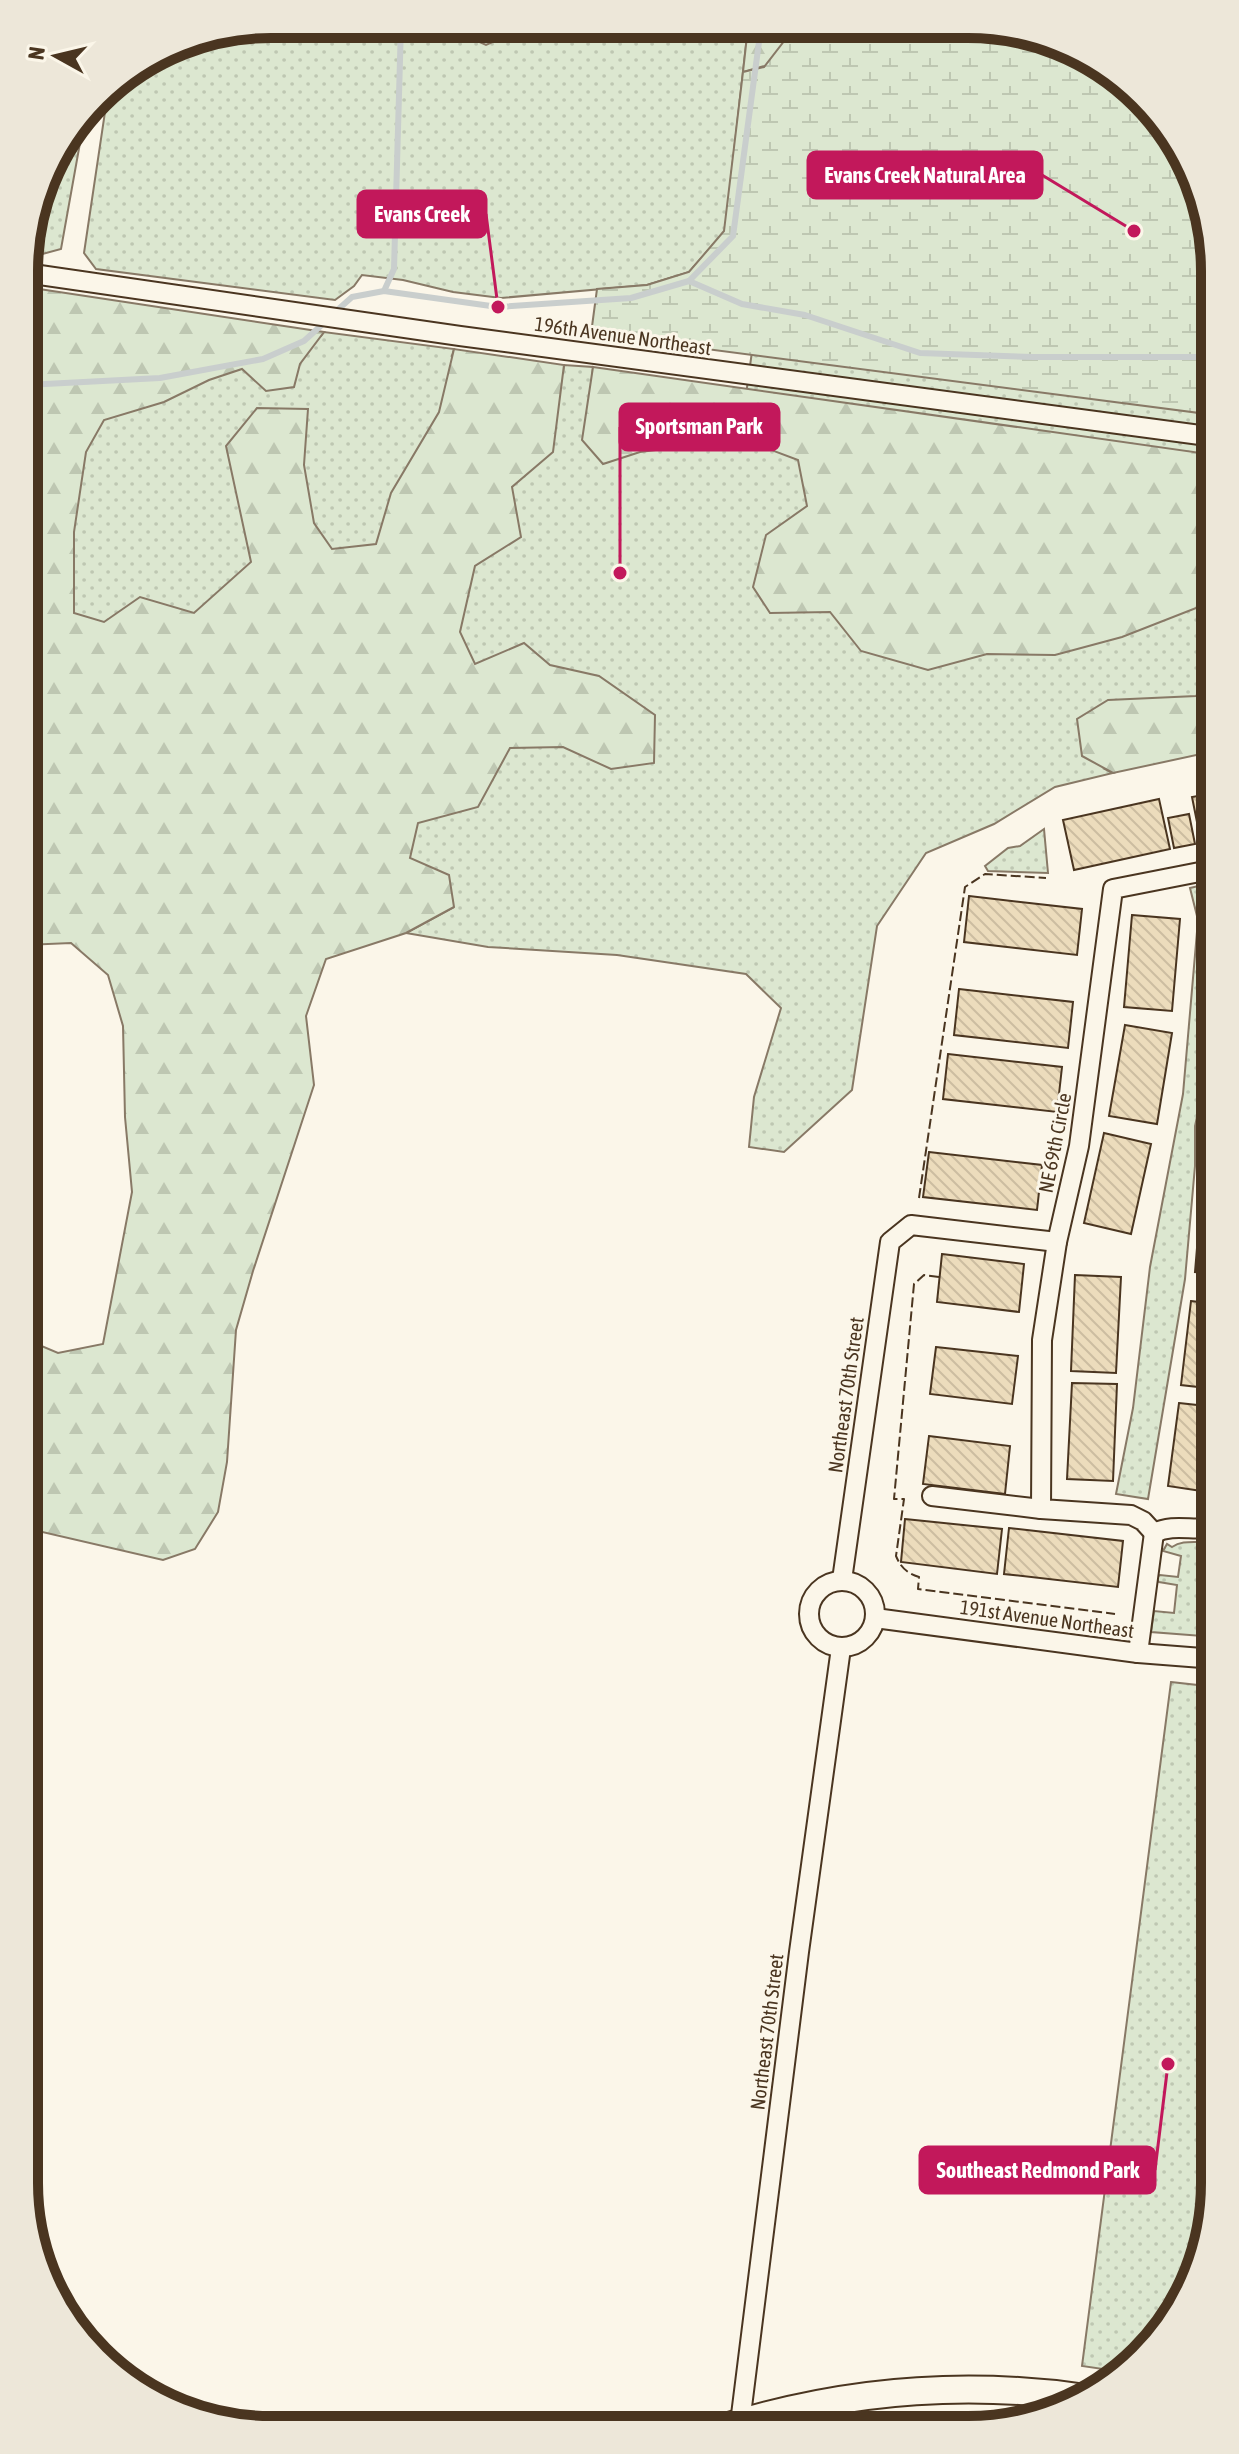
<svg xmlns="http://www.w3.org/2000/svg" width="1239" height="2454" font-family="'Asap Condensed',sans-serif">
  <style>
    .grass { fill: url(#grass-dots); stroke: #887966; stroke-width: 2 }
    .forest { fill: url(#forest-firs); stroke: #887966; stroke-width: 2 }
    .wetland { fill: url(#wetland-marsh); stroke: #887966; stroke-width: 2 }
    .lines { fill: none; stroke-linecap: round; stroke-linejoin: round }
    .stream { stroke: #c9cecd; stroke-width: 6 }
    .building { fill: url(#building-back-hatch); stroke: #4a3520; stroke-width: 2 }
    .street-casing { stroke: #4a3520; stroke-width: 22 }
    .secondary-casing { stroke: #4a3520; stroke-width: 30 }
    .street { stroke: #fbf6e9; stroke-width: 18 }
    .secondary { stroke: #fbf6e9; stroke-width: 26 }
    .fence { stroke: #4a3520; stroke-width: 2; stroke-dasharray: 10 4; stroke-linecap: butt }
    .labels { text-anchor: middle; stroke-width: 6; stroke-linejoin: round; paint-order: stroke }
    .street-label { font-size: 20px; fill: #4a3520; stroke: #fbf6e9 }
    .rim { fill: none; stroke: #4a3520; stroke-width: 10 }
    .leader { fill: none; stroke: #c2185b; stroke-width: 3 }
    .callout-dot { fill: #c2185b; stroke: #fbf6e9; stroke-width: 3 }
    .callout { fill: #c2185b; stroke: #c2185b; stroke-width: 3 }
    .callout-label { font-size: 22px; text-anchor: middle; font-weight: bold; fill: #fff }
  </style>
  <defs>
    <pattern id="grass-dots" width="8" height="8" patternUnits="userSpaceOnUse" patternTransform="scale(2)"><rect width="8" height="8" fill="#dce7d0"/><path d="M2 2h.1M6 6h.1" fill="none" stroke="#bec7b2" stroke-width="1.8" stroke-linecap="round"/></pattern>
    <pattern id="forest-firs" width="22" height="20" patternUnits="userSpaceOnUse" patternTransform="scale(2)"><rect width="22" height="20" fill="#dce7d0"/><path d="M5 1l3.5 6h-7zM16 11l3.5 6h-7z" fill="#bec7b2"/></pattern>
    <pattern id="wetland-marsh" width="20" height="14" patternUnits="userSpaceOnUse" patternTransform="scale(2)"><rect width="20" height="14" fill="#dce7d0"/><path d="M1 5h8M5 5V1M11 12h8M15 12V8" fill="none" stroke="#bec7b2"/></pattern>
    <pattern id="building-back-hatch" width="6" height="6" patternUnits="userSpaceOnUse" patternTransform="scale(2)"><rect width="6" height="6" fill="#ecdcbc"/><path d="M-1 5l2 2M0 0l6 6M5-1l2 2" fill="none" stroke="#ccbda1"/></pattern>
  </defs>
  <rect width="100%" height="100%" fill="#fbf6e9"/>
  <g class="grass">
    <path d="M 271,24 L 748,27 L 725,231 L 689,272 L 647,285 L 501,298 L 453,292 L 403,280 L 362,275 L 354,286 L 335,300 L 96,269 L 84,253 L 109,85 L 177,43 Z"/>
    <path d="M 797,27 L 1016,29 L 1131,86 L 1202,192 L 1215,271 L 1215,744 L 1105,769 L 1113,773 L 1055,787 L 994,824 L 926,853 L 877,926 L 852,1090 L 784,1152 L 749,1147 L 754,1097 L 781,1008 L 746,974 L 617,955 L 488,947 L 406,933 L 454,907 L 88,929 L 26,289 L 321,336 L 324,332 L 454,349 L 452,356 L 563,373 L 564,365 L 593,367 L 592,378 L 745,402 Z"/>
    <path d="M 85,115 L 61,249 L 35,256 L 26,255 L 26,239 L 50,161 Z"/>
    <path d="M 1044,829 L 1048,873 L 988,871 L 985,866 L 1008,848 L 1020,846 Z"/>
    <path d="M 1215,882 L 1215,1034 L 1195,1126 L 1195,1166 L 1185,1279 L 1148,1499 L 1116,1494 L 1133,1408 L 1150,1267 L 1183,1094 L 1198,920 L 1190,888 Z"/>
    <path d="M 1215,1540 L 1215,1637 L 1151,1632 L 1154,1611 L 1174,1613 L 1177,1585 L 1159,1582 L 1156,1578 L 1160,1575 L 1178,1577 L 1181,1556 L 1163,1551 L 1167,1544 L 1172,1547 C 1185,1538 1200,1545 1215,1540 Z"/>
    <path d="M 1171,1682 L 1215,1687 L 1214,2169 L 1206,2205 L 1196,2277 L 1164,2334 L 1123,2372 L 1082,2366 Z"/>
  </g>
  <g class="forest">
    <path d="M 453,25 L 513,26 L 509,35 L 486,45 L 468,37 Z"/>
    <path d="M 748,27 L 901,28 L 743,72 Z"/>
    <path d="M 26,287 L 324,332 L 300,364 L 294,387 L 266,391 L 242,369 L 209,380 L 164,402 L 104,420 L 86,452 L 74,532 L 74,613 L 104,622 L 140,597 L 194,613 L 251,562 L 226,446 L 257,408 L 308,409 L 304,465 L 314,523 L 332,549 L 376,544 L 391,493 L 439,412 L 454,349 L 564,365 L 553,452 L 512,487 L 521,537 L 475,566 L 460,632 L 475,664 L 524,643 L 550,665 L 599,676 L 655,715 L 654,763 L 611,769 L 563,747 L 510,748 L 478,807 L 418,823 L 410,858 L 449,875 L 454,907 L 406,933 L 326,959 L 306,1016 L 314,1085 L 253,1271 L 236,1330 L 227,1462 L 218,1512 L 195,1549 L 163,1560 L 25,1528 L 25,1339 L 58,1353 L 103,1344 L 132,1192 L 125,1117 L 123,1026 L 108,975 L 71,943 L 25,945 Z"/>
    <path d="M 593,367 L 1215,455 L 1215,607 L 1196,608 L 1122,637 L 1055,655 L 987,654 L 928,670 L 861,651 L 830,612 L 770,613 L 753,587 L 766,535 L 807,506 L 798,460 L 742,439 L 640,452 L 603,464 L 582,440 Z"/>
    <path d="M 1215,668 L 1215,751 L 1113,773 L 1082,756 L 1077,719 L 1108,700 L 1196,696 Z"/>
  </g>
  <path class="wetland" d="M 795,27 L 1016,29 L 1131,86 L 1202,192 L 1215,271 L 1215,415 L 591,334 L 597,289 L 647,285 L 689,272 L 724,231 L 743,72 L 764,67 Z"/>
  <g class="lines">
    <g class="stream">
      <path d="M 689,281 L 733,236 L 761,27"/>
      <path d="M 384,291 L 394,269 L 401,25"/>
      <path d="M 333,314 L 352,297 L 384,291 L 498,307 L 631,298 L 689,281 L 742,304 L 805,315 L 920,353 L 1033,357 L 1215,357"/>
      <path d="M 26,385 L 160,378 L 263,359 L 304,341 L 325,322"/>
    </g>
  </g>
  <g class="building">
    <path d="M 1215,793 L 1215,839 L 1201,842 L 1192,797 Z"/>
    <path d="M 1159,799 L 1170,849 L 1074,870 L 1063,820 Z"/>
    <path d="M 1189,814 L 1195,844 L 1174,848 L 1168,818 Z"/>
    <path d="M 969,896 L 1082,909 L 1077,955 L 964,942 Z"/>
    <path d="M 1132,915 L 1180,919 L 1172,1011 L 1124,1007 Z"/>
    <path d="M 959,989 L 1073,1002 L 1068,1048 L 954,1035 Z"/>
    <path d="M 1125,1025 L 1172,1033 L 1157,1124 L 1109,1116 Z"/>
    <path d="M 948,1054 L 1062,1067 L 1057,1112 L 943,1099 Z"/>
    <path d="M 1215,1095 L 1215,1154 L 1205,1153 Z"/>
    <path d="M 1104,1133 L 1151,1144 L 1131,1234 L 1084,1223 Z"/>
    <path d="M 929,1152 L 1042,1165 L 1037,1210 L 923,1197 Z"/>
    <path d="M 1202,1188 L 1215,1189 L 1215,1274 L 1195,1272 Z"/>
    <path d="M 942,1254 L 1024,1264 L 1019,1312 L 937,1302 Z"/>
    <path d="M 1075,1275 L 1121,1277 L 1116,1373 L 1071,1371 Z"/>
    <path d="M 1191,1301 L 1215,1304 L 1215,1389 L 1181,1385 Z"/>
    <path d="M 936,1347 L 1018,1356 L 1012,1404 L 930,1394 Z"/>
    <path d="M 1072,1383 L 1117,1384 L 1113,1481 L 1067,1479 Z"/>
    <path d="M 1179,1403 L 1215,1407 L 1215,1493 L 1168,1486 Z"/>
    <path d="M 929,1436 L 1010,1446 L 1005,1494 L 923,1484 Z"/>
    <path d="M 905,1519 L 1002,1529 L 997,1574 L 901,1562 Z"/>
    <path d="M 1009,1528 L 1123,1541 L 1118,1587 L 1004,1574 Z"/>
    <path d="M 1205,1569 L 1215,1570 L 1215,1600 L 1201,1598 Z"/>
  </g>
  <g class="lines">
    <g class="street-casing">
      <g id="street">
        <path d="M 26,273 L 460,336 L 1215,437"/>
        <path d="M 932,1496 L 1041,1509"/>
        <path d="M 1215,1527 C 1194,1532 1175,1523 1154,1533 L 1143,1521 L 1131,1515 L 1041,1509 L 1042,1340 L 1057,1242 L 1079,1146 L 1113,889 L 1215,869"/>
        <path d="M 842,1580 L 890,1242 L 911,1225 L 1057,1242"/>
        <circle cx="842" cy="1614" r="33"/>
        <path d="M 875,1618 L 1138,1653 L 1215,1659"/>
        <path d="M 1138,1653 L 1154,1533"/>
        <path d="M 740,2423 L 799,1952 L 841,1648"/>
      </g>
    </g>
    <g class="secondary-casing">
      <path id="secondary" d="M 719,2429 C 838,2391 962,2380 1086,2398"/>
    </g>
    <use href="#street" class="street"/>
    <use href="#secondary" class="secondary"/>
    <g class="fence">
      <path d="M 919,1198 L 965,887 L 985,874 L 1046,878"/>
      <path d="M 939,1277 L 924,1275 L 914,1284 L 894,1499 L 904,1499 L 896,1556 C 901,1568 907,1573 919,1577 L 918,1589 L 1115,1614"/>
      <path d="M 1212,1629 L 1215,1624"/>
    </g>
  </g>
  <g class="labels">
    <g class="street-label">
      <text transform="translate(623 336) rotate(8)" y="7">196th Avenue Northeast</text>
      <text transform="translate(1055 1143) rotate(-79)" y="7">NE 69th Circle</text>
      <text transform="translate(846 1395) rotate(-82)" y="7">Northeast 70th Street</text>
      <text transform="translate(1047 1619) rotate(8)" y="7">191st Avenue Northeast</text>
      <text transform="translate(767 2032) rotate(-83)" y="7">Northeast 70th Street</text>
    </g>
  </g>
  <path d="M0 0H1239V2454H0ZM271 38H968A233 233 0 0 1 1201 271V2183A233 233 0 0 1 968 2416H271A233 233 0 0 1 38 2183V271A233 233 0 0 1 271 38Z" fill="#ede7d9" fill-rule="evenodd"/>
  <path class="rim" d="M271 38H968A233 233 0 0 1 1201 271V2183A233 233 0 0 1 968 2416H271A233 233 0 0 1 38 2183V271A233 233 0 0 1 271 38Z"/>
  <path class="leader" d="M1134 231L1042 175M498 307L486 214M620 573L620 427M1168 2064L1155 2170"/>
  <g class="callout-dot">
    <circle cx="1134" cy="231" r="8"/>
    <circle cx="498" cy="307" r="8"/>
    <circle cx="620" cy="573" r="8"/>
    <circle cx="1168" cy="2064" r="8"/>
  </g>
  <g class="callout">
    <rect x="808" y="152" width="234" height="46" rx="8"/>
    <rect x="358" y="191" width="128" height="46" rx="8"/>
    <rect x="620" y="404" width="159" height="46" rx="8"/>
    <rect x="920" y="2147" width="235" height="46" rx="8"/>
  </g>
  <g class="callout-label">
    <text x="925" y="183">Evans Creek Natural Area</text>
    <text x="422" y="222">Evans Creek</text>
    <text x="699" y="434">Sportsman Park</text>
    <text x="1038" y="2178">Southeast Redmond Park</text>
  </g>
  <g transform="translate(56 56) rotate(278)" stroke="#fbf6e9" stroke-width="6" paint-order="stroke">
  <path d="M0-6L14 30L0 20L-14 30Z" fill="#4a3520"/>
  <text y="-12" font-size="22" font-weight="bold" text-anchor="middle" fill="#4a3520">N</text>
  </g>
</svg>
